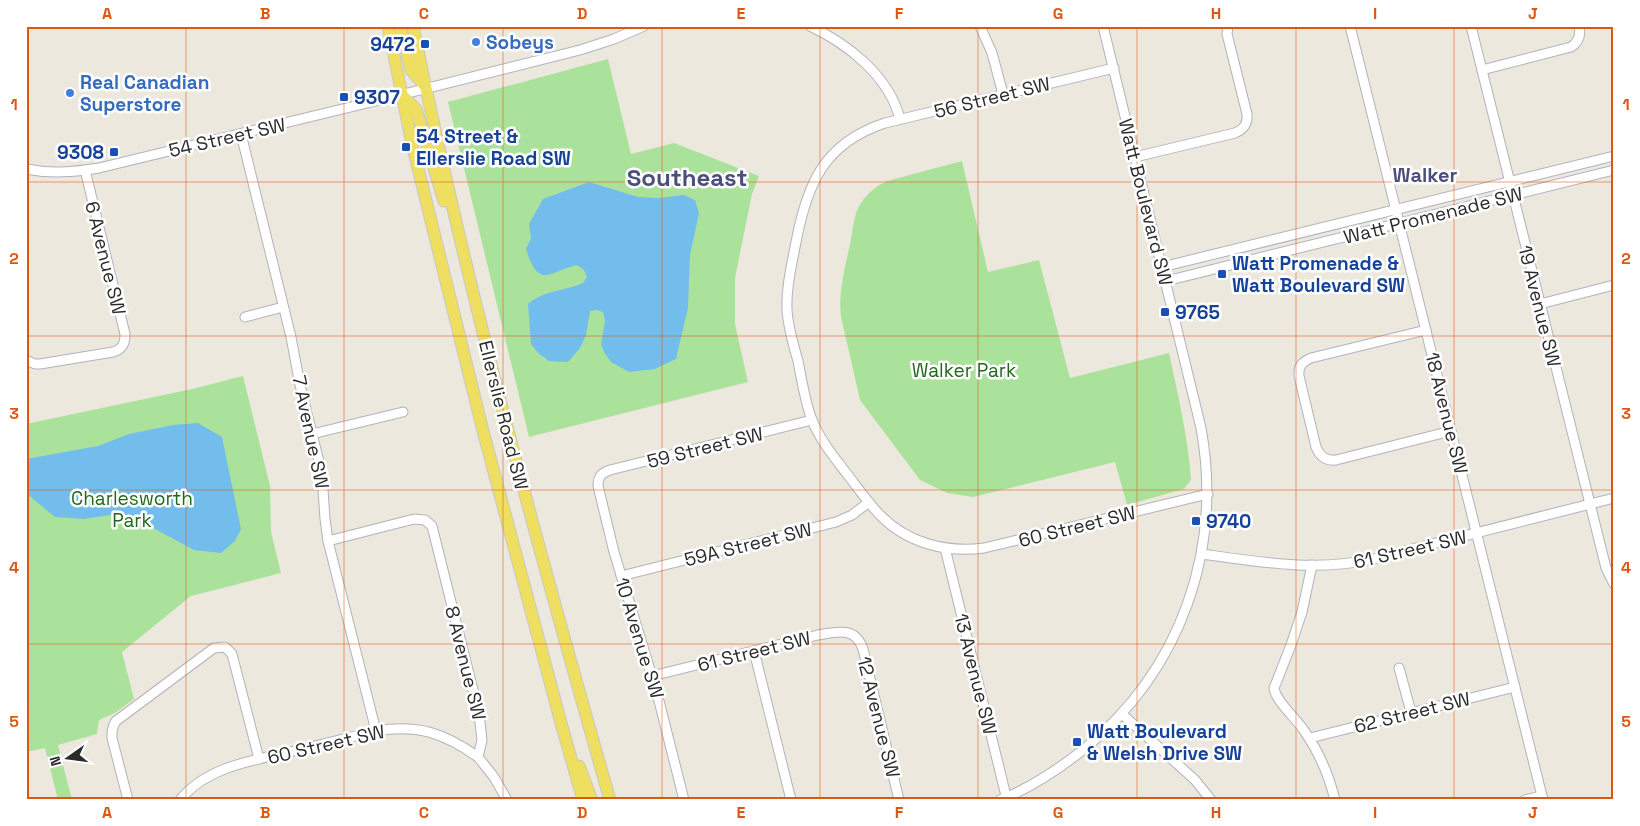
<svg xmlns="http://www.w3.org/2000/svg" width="1640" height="826" font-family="'Space Grotesk',sans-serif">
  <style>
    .green { fill: #abe29b }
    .water { fill: #73bdec }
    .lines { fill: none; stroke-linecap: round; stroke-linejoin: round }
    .minor-casing { stroke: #b1b2be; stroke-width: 11 }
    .major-casing { stroke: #c8c8c8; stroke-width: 13 }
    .minor { stroke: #fff; stroke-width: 9 }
    .major { stroke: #eedf61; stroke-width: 11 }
    .grid { fill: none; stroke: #df570e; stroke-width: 1; stroke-opacity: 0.55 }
    .shop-dot { fill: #3f7fe0; stroke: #fff; stroke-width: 2 }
    .transit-dot { fill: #1a4fb4; stroke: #fff; stroke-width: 2 }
    .labels { text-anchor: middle; stroke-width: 5; stroke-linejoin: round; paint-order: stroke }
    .shop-label { font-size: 19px; font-weight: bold; fill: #366cbe; stroke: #fff; text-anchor: start }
    .transit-label { font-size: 19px; font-weight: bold; fill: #164399; stroke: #fff; text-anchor: start }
    .street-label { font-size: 19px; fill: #2b2b2b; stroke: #fff }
    .park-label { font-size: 19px; fill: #22681c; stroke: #fff }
    .neighbourhood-label { font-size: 20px; font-weight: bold; fill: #4c4f7b; stroke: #fff }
    .district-label { font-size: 24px; font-weight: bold; fill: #4c4f7b; stroke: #fff }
    .neatline { fill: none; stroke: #df570e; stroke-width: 2 }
    .grid-label { font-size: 16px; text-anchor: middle; font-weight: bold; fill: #df570e }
  </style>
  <rect width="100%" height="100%" fill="#ede8de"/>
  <g class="green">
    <path d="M 608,59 L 631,154 L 674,143 L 759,176 L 752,194 L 735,278 L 735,324 L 748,382 L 529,437 L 448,102 Z"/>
    <path d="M 962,161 L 988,272 L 1039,260 L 1070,378 L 1169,353 C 1178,395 1188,437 1191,480 L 1184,489 L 1127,505 L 1115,462 L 973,497 L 947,493 L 920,480 L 860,400 L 841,317 C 838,292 845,268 850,244 C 852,234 853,223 856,213 C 861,199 874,186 887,181 Z"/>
    <path d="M 243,376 L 270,486 L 271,532 L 281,573 L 191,596 L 122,652 L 134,699 L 115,713 L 99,720 L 97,734 L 58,745 L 72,800 L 58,800 L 45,748 L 26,752 L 26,424 L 192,389 Z"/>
  </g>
  <g class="water">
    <path d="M 589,182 L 638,197 L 659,198 L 684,195 L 695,200 L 699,213 L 690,255 L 688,308 L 676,359 L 655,369 L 629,372 L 611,362 L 604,352 L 601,344 L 605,321 L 603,312 L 597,310 L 590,311 L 586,335 L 580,348 L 568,362 L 549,361 L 538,353 L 531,344 L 528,304 C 544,290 565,291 583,283 L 587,277 L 584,270 L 577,265 C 548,272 539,290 526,249 L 531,238 L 529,224 L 543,199 Z"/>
    <path d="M 198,423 L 222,437 L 241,529 L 235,541 L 221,553 L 194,550 L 142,522 L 117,514 L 84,519 L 55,517 L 26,493 L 26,459 L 98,446 L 129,434 L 173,425 Z"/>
  </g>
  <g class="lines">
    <g class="minor-casing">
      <g id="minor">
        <path d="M 810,26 C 848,44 889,76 900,119"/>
        <path d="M 980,26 L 992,53 L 1003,94"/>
        <path d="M 1350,26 L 1543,800"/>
        <path d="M 1471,26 L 1606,568 L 1614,584"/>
        <path d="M 1114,68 L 885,123 C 824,143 807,184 796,242 C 792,264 786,287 787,310 C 788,327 793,344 798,361 C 802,381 805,402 812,420 C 820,440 834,457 847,474 C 858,488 868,503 880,515 C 907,543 946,553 984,548 L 1208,494"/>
        <path d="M 1482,70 L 1571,47 C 1579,42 1581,35 1579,26"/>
        <path d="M 241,134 L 291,337 L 300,385 L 322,474 L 325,519 L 328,541 L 376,731"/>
        <path d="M 1135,157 L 1235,133 C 1244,129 1248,124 1247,114 L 1227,34 L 1228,26"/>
        <path d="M 26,169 C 51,174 74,172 99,168 L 388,98 L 580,50 L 614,39 L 644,26"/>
        <path d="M 1162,267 L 1614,156"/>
        <path d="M 1166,281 L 1614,170"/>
        <path d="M 1540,304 L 1614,285"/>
        <path d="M 245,317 L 283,307"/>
        <path d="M 1426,330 L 1311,358 C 1302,362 1298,366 1299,376 L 1316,447 C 1320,457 1326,461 1336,460 L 1451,431"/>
        <path d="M 26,360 L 35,364 L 40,364 L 113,352 C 123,349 125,343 125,334 L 85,170"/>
        <path d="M 312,434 L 403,412"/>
        <path d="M 328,541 L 414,519 L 425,520 L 432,526 L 479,714 L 482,740 L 478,757 L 494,777 L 507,800"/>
        <path d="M 945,548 L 1007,800"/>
        <path d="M 1202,554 C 1258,562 1317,572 1373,559 L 1614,498"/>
        <path d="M 1312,565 L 1302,612 L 1291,645 L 1274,688 C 1276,702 1297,719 1305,732 C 1319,752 1329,776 1335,800"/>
        <path d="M 621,576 L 836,522 L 852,515 L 869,502"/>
        <path d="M 754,651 L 791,800"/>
        <path d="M 1399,668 L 1411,712"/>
        <path d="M 652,676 L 818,635 C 837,632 855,626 863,649 L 899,800"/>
        <path d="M 1122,714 L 1195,780 L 1211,800"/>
        <path d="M 1310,738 L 1515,687"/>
        <path d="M 128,800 L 112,738 C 112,731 112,727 116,721 L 214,648 L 225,647 L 232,654 L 259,759"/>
        <path d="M 180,800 C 208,765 257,760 298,750 C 324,744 350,737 376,731 C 418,724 444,733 478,757"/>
        <path d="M 684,800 L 657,693 L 614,552 L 598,486 C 598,477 601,473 610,470 L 812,420"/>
        <path d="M 1000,800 C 1030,788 1059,769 1084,749 C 1181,670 1223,550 1201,428 L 1103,26"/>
        <path d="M 1525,800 L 1542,796"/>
      </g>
    </g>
    <g class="major-casing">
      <g id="major">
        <path d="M 388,26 L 412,144 L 483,431 L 561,723 L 583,800"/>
        <path d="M 400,26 L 411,70 L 424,85"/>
        <path d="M 413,26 C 466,287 537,544 610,800"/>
        <path d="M 402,95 L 416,109 L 444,201"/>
        <path d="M 579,766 L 592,800"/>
      </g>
    </g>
    <use href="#minor" class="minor"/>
    <use href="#major" class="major"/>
  </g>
  <path class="grid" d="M 186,26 L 186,800M 344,26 L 344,800M 503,26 L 503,800M 662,26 L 662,800M 820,26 L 820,800M 978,26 L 978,800M 1137,26 L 1137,800M 1296,26 L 1296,800M 1454,26 L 1454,800M 26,182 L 1614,182M 26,336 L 1614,336M 26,490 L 1614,490M 26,644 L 1614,644"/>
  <g class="shop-dot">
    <circle cx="476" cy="42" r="5"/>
    <circle cx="70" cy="93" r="5"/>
  </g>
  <g class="transit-dot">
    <rect x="420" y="39" width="10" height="10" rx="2.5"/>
    <rect x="339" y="92" width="10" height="10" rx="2.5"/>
    <rect x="401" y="142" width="10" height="10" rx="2.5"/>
    <rect x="109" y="147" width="10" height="10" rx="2.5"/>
    <rect x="1217" y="269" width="10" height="10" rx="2.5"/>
    <rect x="1160" y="307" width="10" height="10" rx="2.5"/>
    <rect x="1191" y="516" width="10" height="10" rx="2.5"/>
    <rect x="1072" y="737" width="10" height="10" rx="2.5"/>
  </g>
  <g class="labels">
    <g class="shop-label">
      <text x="486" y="49">Sobeys</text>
      <text x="80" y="89">Real Canadian<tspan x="80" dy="22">Superstore</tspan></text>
    </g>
    <g class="transit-label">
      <text x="415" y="51" text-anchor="end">9472</text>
      <text x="354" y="104">9307</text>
      <text x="416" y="143">54 Street &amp;<tspan x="416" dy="22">Ellerslie Road SW</tspan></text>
      <text x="104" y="159" text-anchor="end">9308</text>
      <text x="1232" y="270">Watt Promenade &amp;<tspan x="1232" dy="22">Watt Boulevard SW</tspan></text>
      <text x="1175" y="319">9765</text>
      <text x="1206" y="528">9740</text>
      <text x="1087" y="738">Watt Boulevard<tspan x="1087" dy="22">&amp; Welsh Drive SW</tspan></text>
    </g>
    <g class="street-label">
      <text transform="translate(992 97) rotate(-14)" y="7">56 Street SW</text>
      <text transform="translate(227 137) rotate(-13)" y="7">54 Street SW</text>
      <text transform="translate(1146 202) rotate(76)" y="7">Watt Boulevard SW</text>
      <text transform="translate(1433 215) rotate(-14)" y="7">Watt Promenade SW</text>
      <text transform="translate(106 258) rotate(76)" y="7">6 Avenue SW</text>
      <text transform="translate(1540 306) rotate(76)" y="7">19 Avenue SW</text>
      <text transform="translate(1447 413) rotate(76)" y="7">18 Avenue SW</text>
      <text transform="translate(504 415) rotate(76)" y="7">Ellerslie Road SW</text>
      <text transform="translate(311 432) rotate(78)" y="7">7 Avenue SW</text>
      <text transform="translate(705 447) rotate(-14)" y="7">59 Street SW</text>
      <text transform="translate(1077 526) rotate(-14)" y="7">60 Street SW</text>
      <text transform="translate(748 544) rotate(-14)" y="7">59A Street SW</text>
      <text transform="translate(1410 549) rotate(-13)" y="7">61 Street SW</text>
      <text transform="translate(640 638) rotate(73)" y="7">10 Avenue SW</text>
      <text transform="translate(754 651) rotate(-14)" y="7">61 Street SW</text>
      <text transform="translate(466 663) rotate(76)" y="7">8 Avenue SW</text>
      <text transform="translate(976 674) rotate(76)" y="7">13 Avenue SW</text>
      <text transform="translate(1412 712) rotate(-14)" y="7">62 Street SW</text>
      <text transform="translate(879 717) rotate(76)" y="7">12 Avenue SW</text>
      <text transform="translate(326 744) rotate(-13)" y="7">60 Street SW</text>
    </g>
    <g class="park-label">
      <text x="964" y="377">Walker Park</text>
      <text x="132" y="505">Charlesworth<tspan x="132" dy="22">Park</tspan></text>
    </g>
    <g class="neighbourhood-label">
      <text x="1425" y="182">Walker</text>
    </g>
    <g class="district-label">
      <text x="687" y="186">Southeast</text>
    </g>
  </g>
  <rect width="1640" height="826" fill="none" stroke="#ffffff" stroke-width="55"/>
  <g transform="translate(68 758) rotate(256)" stroke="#ffffff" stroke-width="4" paint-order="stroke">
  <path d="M0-4L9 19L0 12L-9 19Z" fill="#2b2b2b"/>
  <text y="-8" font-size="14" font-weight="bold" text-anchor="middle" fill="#2b2b2b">N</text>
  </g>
  <rect x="28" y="28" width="1584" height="770" class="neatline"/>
  <g class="grid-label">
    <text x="107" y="19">A</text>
    <text x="265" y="19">B</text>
    <text x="424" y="19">C</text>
    <text x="582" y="19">D</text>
    <text x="741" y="19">E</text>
    <text x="899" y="19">F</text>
    <text x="1058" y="19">G</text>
    <text x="1216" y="19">H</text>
    <text x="1375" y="19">I</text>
    <text x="1533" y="19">J</text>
    <text x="14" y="110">1</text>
    <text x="1626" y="110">1</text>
    <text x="14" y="264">2</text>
    <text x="1626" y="264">2</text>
    <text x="14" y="419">3</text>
    <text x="1626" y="419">3</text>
    <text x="14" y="573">4</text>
    <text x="1626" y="573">4</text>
    <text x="14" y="727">5</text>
    <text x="1626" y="727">5</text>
    <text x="107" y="818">A</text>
    <text x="265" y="818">B</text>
    <text x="424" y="818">C</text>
    <text x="582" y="818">D</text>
    <text x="741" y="818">E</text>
    <text x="899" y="818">F</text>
    <text x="1058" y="818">G</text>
    <text x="1216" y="818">H</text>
    <text x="1375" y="818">I</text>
    <text x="1533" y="818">J</text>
  </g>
</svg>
